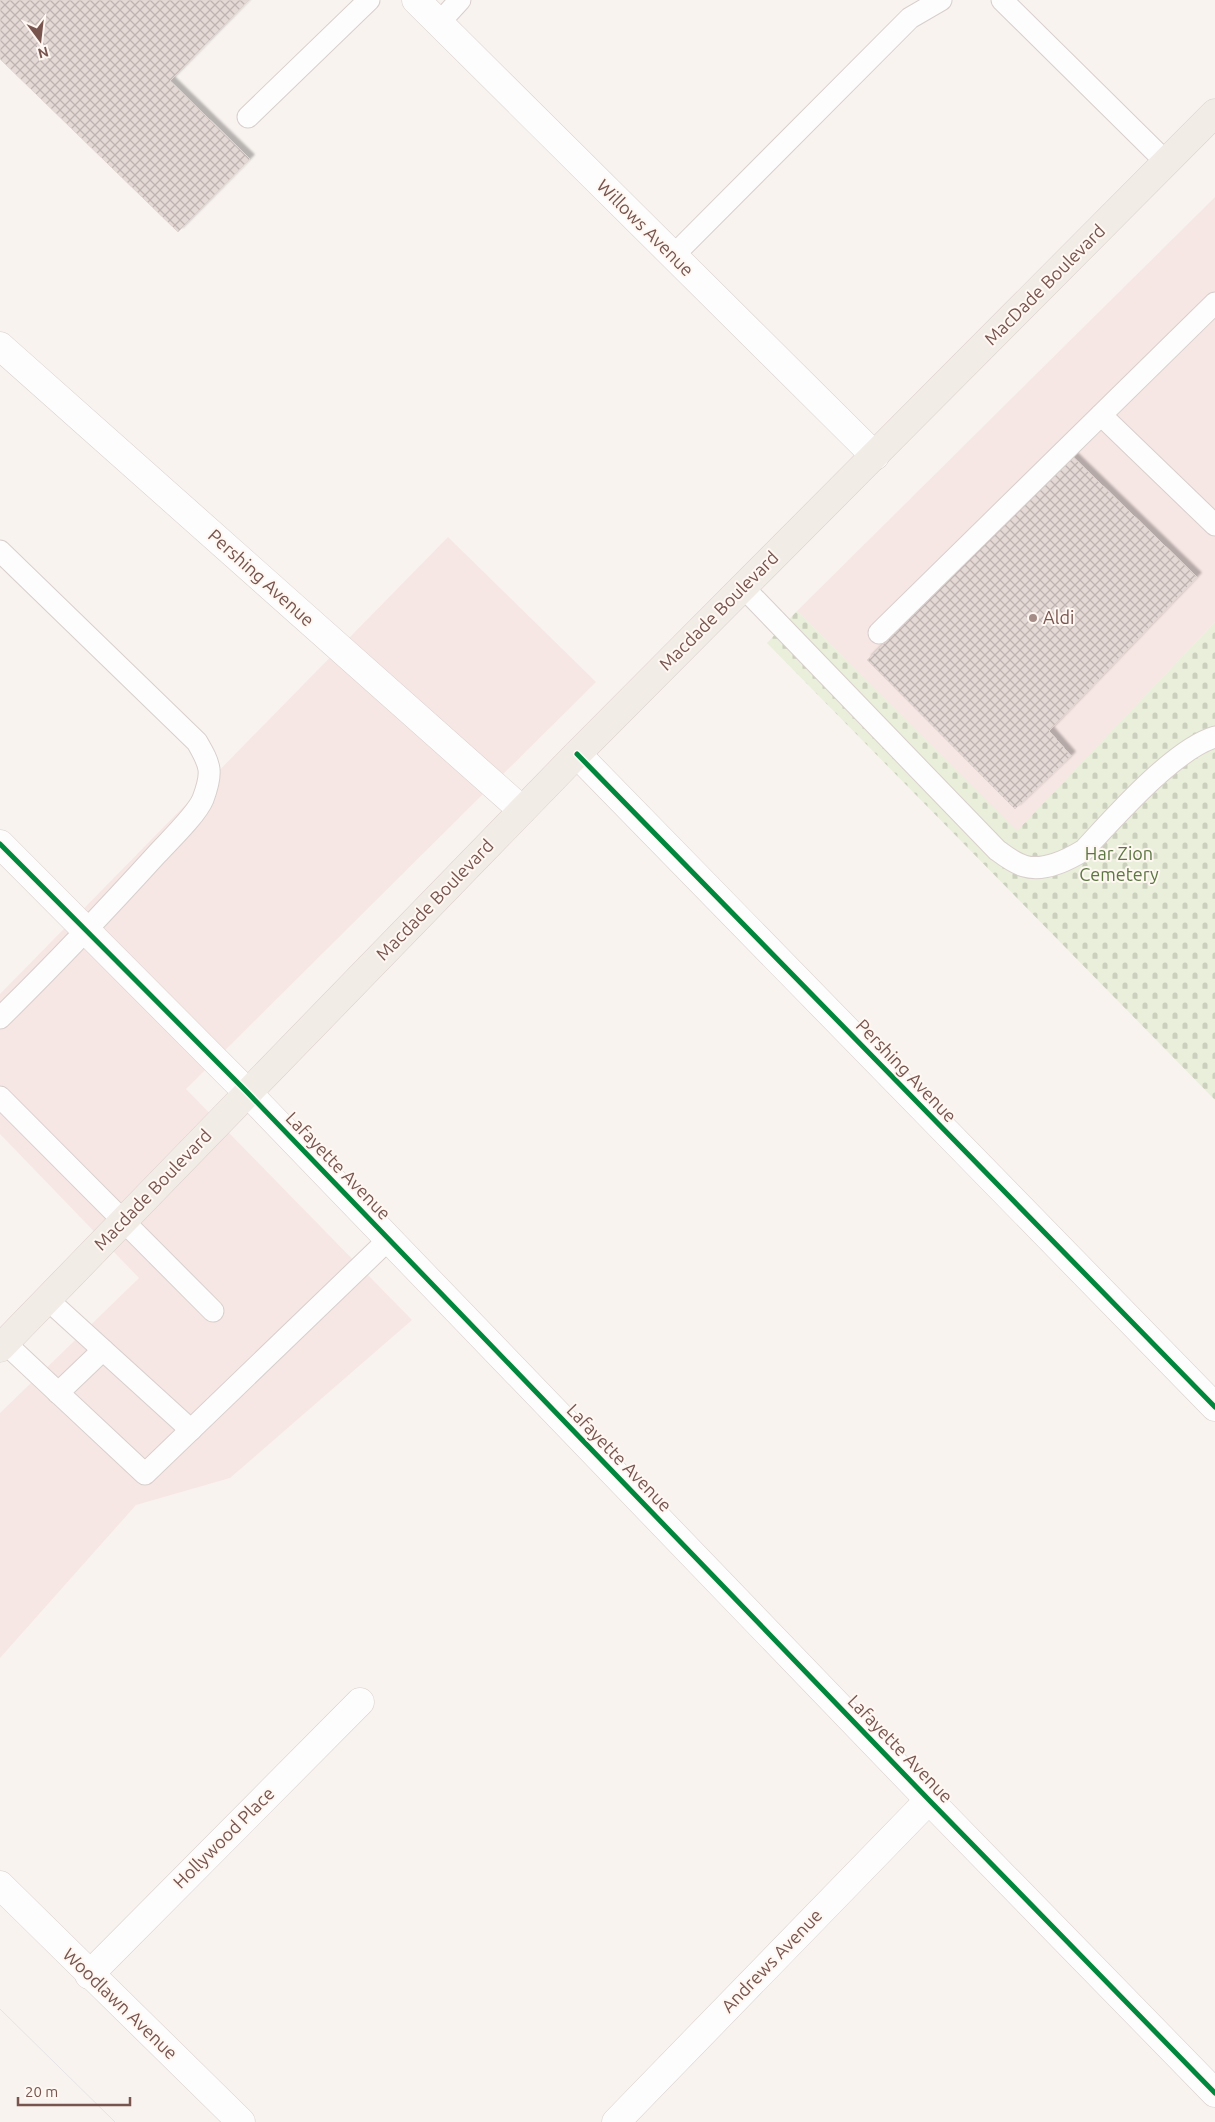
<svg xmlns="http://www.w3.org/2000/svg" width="1215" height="2122" font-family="Ubuntu,sans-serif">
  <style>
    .commercial { fill: #f7e7e4 }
    .cemetery { fill: url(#cemetery-stones) }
    .building { fill: url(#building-cross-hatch); stroke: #e1d5d1; filter: url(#shadow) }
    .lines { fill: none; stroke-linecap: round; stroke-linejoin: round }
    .service-casing { stroke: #d8cfcc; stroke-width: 23 }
    .minor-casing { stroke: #d8cfcc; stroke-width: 29 }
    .primary-casing { stroke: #dacfcc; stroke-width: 29 }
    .service { stroke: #fefdfd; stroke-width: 21 }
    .minor { stroke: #fefdfd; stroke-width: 28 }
    .primary { stroke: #f2ece7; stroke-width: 28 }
    .tram { stroke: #e5e3e6; stroke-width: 1 }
    .cycleway-casing { stroke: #fff7f2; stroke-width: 8 }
    .cycleway { stroke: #00873e; stroke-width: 5 }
    .poi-dot { fill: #a58c86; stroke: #fff7f2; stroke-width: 2 }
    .labels { text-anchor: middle; stroke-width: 4; stroke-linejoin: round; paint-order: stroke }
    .street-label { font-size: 18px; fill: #78544e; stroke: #fff7f2 }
    .poi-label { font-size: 18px; fill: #78544e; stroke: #fff7f2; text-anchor: start }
    .park-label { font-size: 18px; fill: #5d7742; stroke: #fff7f2 }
  </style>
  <defs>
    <pattern id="cemetery-stones" width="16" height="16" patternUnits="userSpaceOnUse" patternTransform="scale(1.25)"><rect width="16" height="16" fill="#e9efda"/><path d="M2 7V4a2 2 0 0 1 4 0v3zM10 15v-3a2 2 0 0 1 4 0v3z" fill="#cbcfbd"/></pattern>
    <pattern id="building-cross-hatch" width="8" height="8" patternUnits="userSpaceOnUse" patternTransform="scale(1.25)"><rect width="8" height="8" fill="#e5d9d6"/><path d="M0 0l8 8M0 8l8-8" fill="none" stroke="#beb3b0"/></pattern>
    <filter id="shadow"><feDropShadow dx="4.5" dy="-4.5" stdDeviation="1" flood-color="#0004"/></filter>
  </defs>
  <rect width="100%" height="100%" fill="#f8f3ef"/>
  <g class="commercial">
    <path d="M 1215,197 L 1215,622 L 1017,832 L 797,611 Z"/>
    <path d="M 448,537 L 596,682 L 186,1089 L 412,1320 L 230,1478 L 136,1505 L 0,1658 L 0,1413 L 139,1278 L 0,1134 L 0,994 Z"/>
  </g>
  <path class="cemetery" d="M 797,611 L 1017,831 L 1215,622 L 1215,1100 L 767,643 Z"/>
  <g class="building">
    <path d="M 0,0 L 249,0 L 170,81 L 250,159 L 178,232 L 0,59 Z"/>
    <path d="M 1072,456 L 1197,577 L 1049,731 L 1071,756 L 1015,809 L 867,660 Z"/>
  </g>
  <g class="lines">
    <g class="service-casing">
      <g id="service">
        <path d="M 1002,0 L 1166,162"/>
        <path d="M 439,23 L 460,0"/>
        <path d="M 248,117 L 369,0"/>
        <path d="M 673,256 L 910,18 L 941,0"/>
        <path d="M 1101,415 L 1215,525"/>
        <path d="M 0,551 L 197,742 C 211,766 213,772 203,799 C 197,814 169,841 157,854 C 106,910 54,965 0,1018"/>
        <path d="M 743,587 L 997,850 C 1005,856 1014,863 1024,866 C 1043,872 1068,860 1084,850 C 1114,818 1174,749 1215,737"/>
        <path d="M 879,633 L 1215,303"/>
        <path d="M 0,1097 L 213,1311"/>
        <path d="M 47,1299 L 191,1430"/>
        <path d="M 5,1343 L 145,1474 L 389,1239"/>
        <path d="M 58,1393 L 103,1350"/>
      </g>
    </g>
    <g class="minor-casing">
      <g id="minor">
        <path d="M 416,0 L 875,456"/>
        <path d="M 0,346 L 522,810"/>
        <path d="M 577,754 L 1215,1407"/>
        <path d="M 0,844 L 248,1093 L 929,1800 L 1215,2093"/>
        <path d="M 0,1885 L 241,2122"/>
        <path d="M 89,1975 L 360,1702"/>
        <path d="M 616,2122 L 929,1800"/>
      </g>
    </g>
    <g class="primary-casing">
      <path id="primary" d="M 0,1348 L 577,754 L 1215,113"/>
    </g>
    <use href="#service" class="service"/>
    <use href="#minor" class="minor"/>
    <use href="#primary" class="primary"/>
    <path class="tram" d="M 0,2009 L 115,2122"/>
    <g class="cycleway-casing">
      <g id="cycleway">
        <path d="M 577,754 L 1215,1407"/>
        <path d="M 0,844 L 248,1093 L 929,1800 L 1215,2093"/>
      </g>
    </g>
    <use href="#cycleway" class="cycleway"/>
  </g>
  <circle class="poi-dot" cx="1033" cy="618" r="5"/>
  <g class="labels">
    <g class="street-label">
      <text transform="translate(645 228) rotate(45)" y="6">Willows Avenue</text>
      <text transform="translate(1045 285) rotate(-45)" y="6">MacDade Boulevard</text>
      <text transform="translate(261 578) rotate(42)" y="6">Pershing Avenue</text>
      <text transform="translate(719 611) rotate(-45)" y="6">Macdade Boulevard</text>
      <text transform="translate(435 900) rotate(-46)" y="6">Macdade Boulevard</text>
      <text transform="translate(906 1071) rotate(46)" y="6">Pershing Avenue</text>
      <text transform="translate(338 1166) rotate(46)" y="6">Lafayette Avenue</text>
      <text transform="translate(153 1190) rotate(-46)" y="6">Macdade Boulevard</text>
      <text transform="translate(619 1458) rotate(46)" y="6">Lafayette Avenue</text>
      <text transform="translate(900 1749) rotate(46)" y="6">Lafayette Avenue</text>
      <text transform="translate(224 1838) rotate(-45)" y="6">Hollywood Place</text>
      <text transform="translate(772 1961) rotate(-46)" y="6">Andrews Avenue</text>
      <text transform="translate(120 2004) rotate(44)" y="6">Woodlawn Avenue</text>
    </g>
    <g class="poi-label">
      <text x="1043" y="624">Aldi</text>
    </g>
    <g class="park-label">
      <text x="1119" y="860">Har Zion<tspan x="1119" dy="21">Cemetery</tspan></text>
    </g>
  </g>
  <g transform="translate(40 40) rotate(165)" stroke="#fff7f2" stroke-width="4" paint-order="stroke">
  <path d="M0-4L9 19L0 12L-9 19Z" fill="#78544e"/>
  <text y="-8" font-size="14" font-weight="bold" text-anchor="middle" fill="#78544e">N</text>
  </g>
  <path d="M18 2097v8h112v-8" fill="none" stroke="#78544e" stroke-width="2.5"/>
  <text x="25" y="2097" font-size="15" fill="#78544e" stroke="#fff7f2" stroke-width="4" paint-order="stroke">20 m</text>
</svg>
